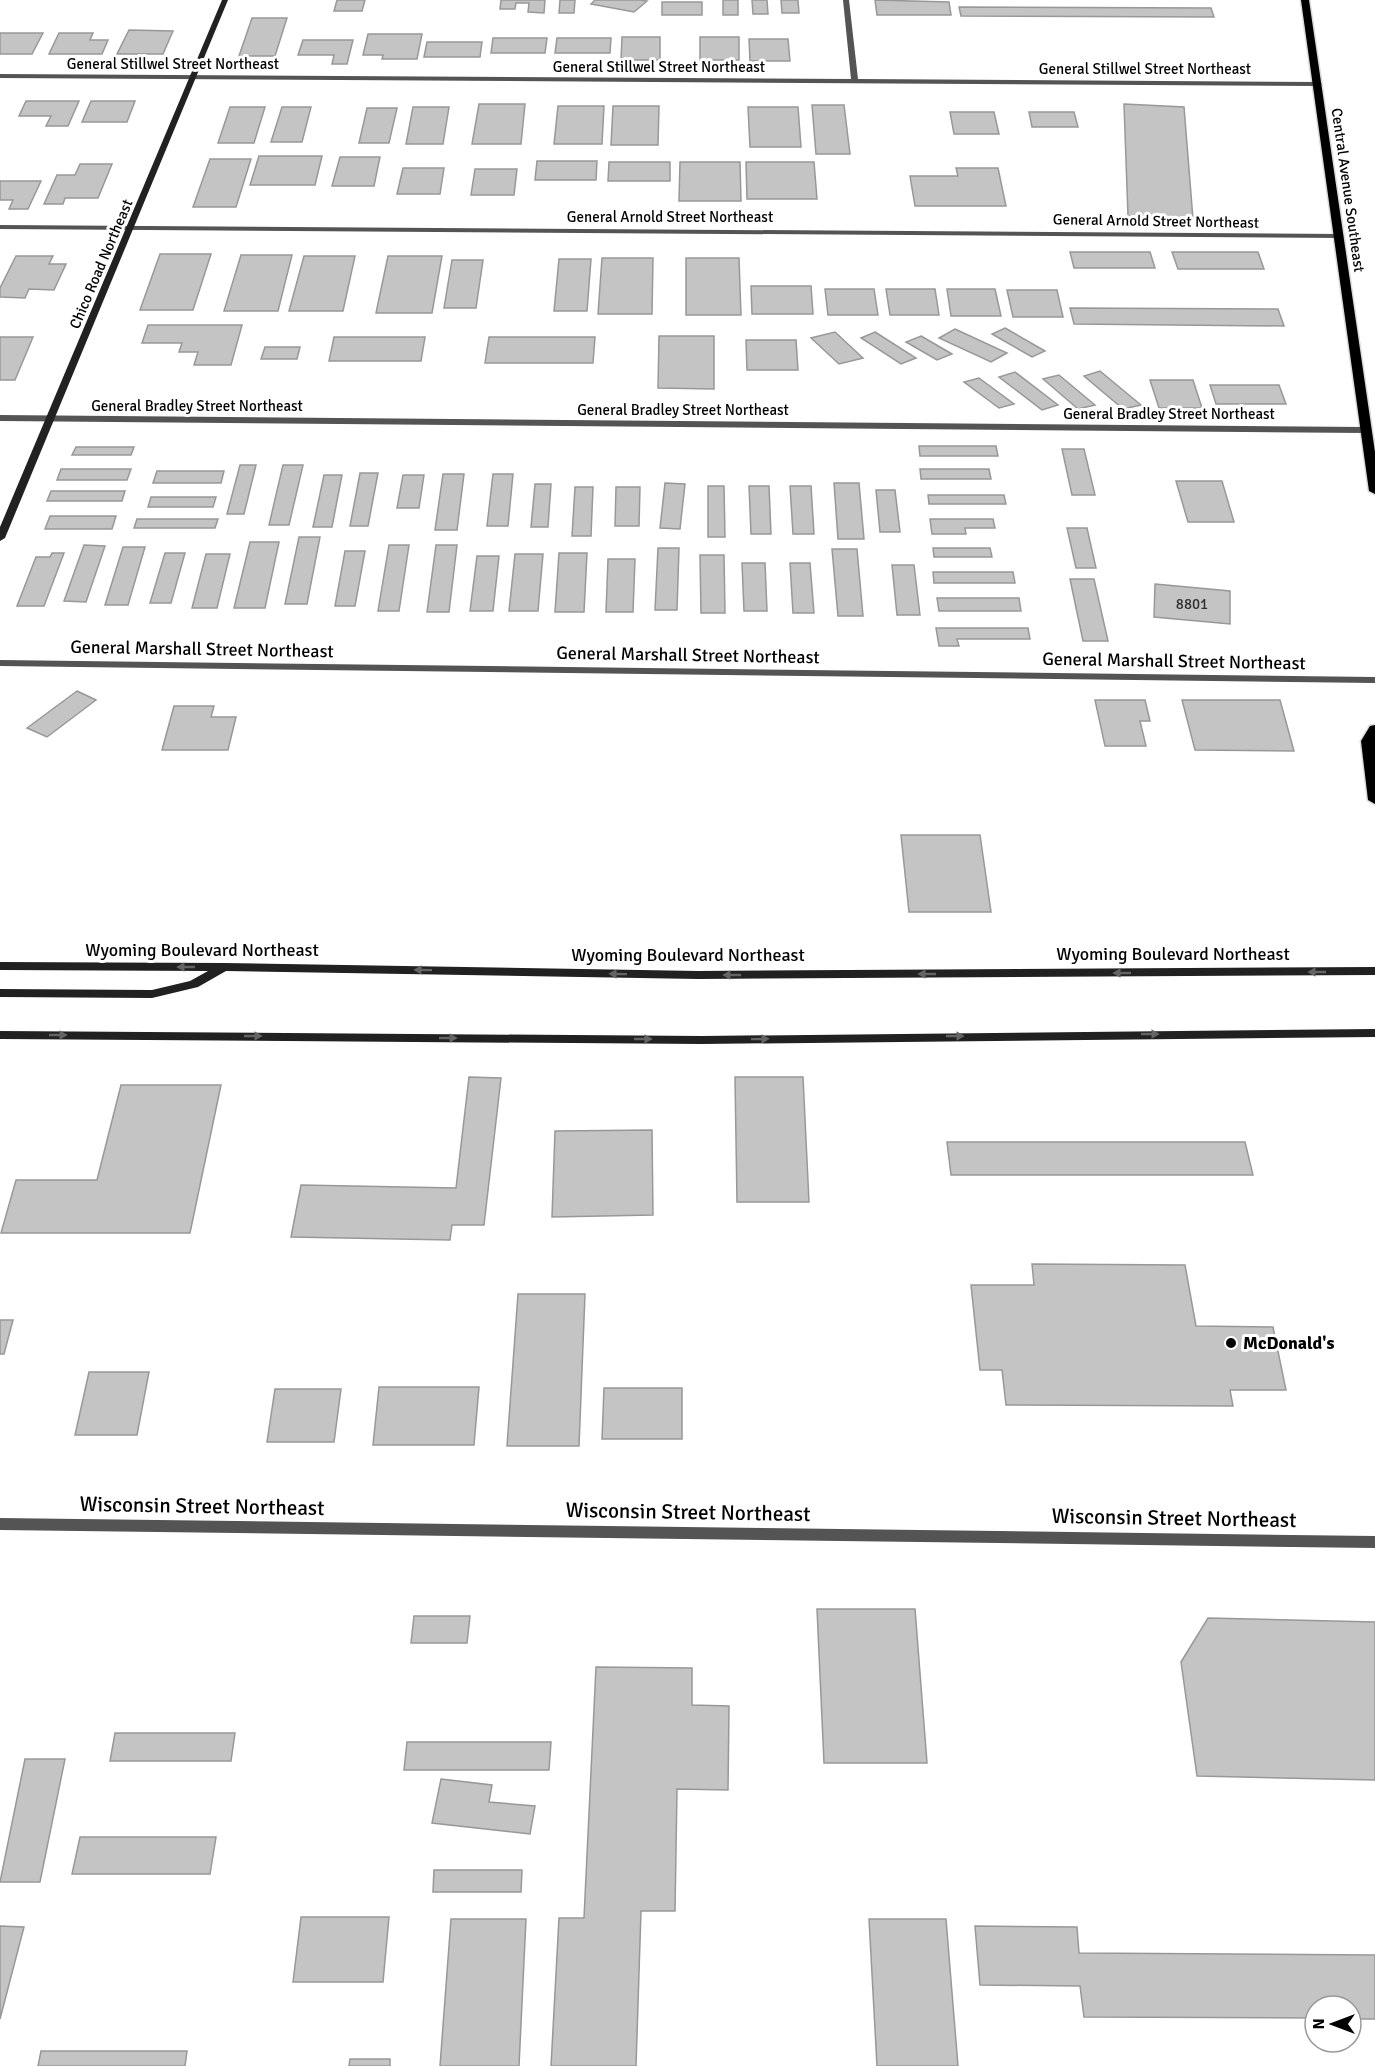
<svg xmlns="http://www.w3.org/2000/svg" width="1375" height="2066" font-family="Signika,sans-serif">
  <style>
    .building { fill: #c4c4c4; stroke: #989898; stroke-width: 1.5 }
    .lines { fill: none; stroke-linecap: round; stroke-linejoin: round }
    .primary-casing { stroke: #dbdbdb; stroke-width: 3 }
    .street { fill: #545454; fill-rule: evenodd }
    .secondary { fill: #212121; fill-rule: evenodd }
    .primary { fill: #000; fill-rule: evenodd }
    .oneway { fill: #646464 }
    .poi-dot { fill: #000; stroke: #fff; stroke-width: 2 }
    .labels { text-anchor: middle; stroke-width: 6; stroke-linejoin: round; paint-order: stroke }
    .far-street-label { font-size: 15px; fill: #000; stroke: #fff }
    .number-label { font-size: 15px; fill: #313131 }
    .street-label { font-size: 18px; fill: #000; stroke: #fff }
    .poi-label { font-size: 18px; font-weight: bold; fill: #000; stroke: #fff; text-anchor: start }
    .near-street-label { font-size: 21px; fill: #000; stroke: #fff }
  </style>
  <rect width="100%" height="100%" fill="#fff"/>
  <g class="building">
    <path d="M 337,0 L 365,0 L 362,11 L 334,11 Z"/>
    <path d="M 501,0 L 545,0 L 544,13 L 528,12 L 529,3 L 516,3 L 515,9 L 500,9 Z"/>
    <path d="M 560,0 L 575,0 L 574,13 L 559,13 Z"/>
    <path d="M 595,0 L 640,0 L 647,1 L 634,12 L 591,4 Z"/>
    <rect x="723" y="0" width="15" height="15"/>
    <path d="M 752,0 L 767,0 L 768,14 L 753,14 Z"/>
    <path d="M 781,0 L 798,0 L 799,13 L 782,13 Z"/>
    <path d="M 875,0 L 949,2 L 951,15 L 877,15 Z"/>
    <rect x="662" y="2" width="40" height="13"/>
    <path d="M 959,7 L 1211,8 L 1214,17 L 961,16 Z"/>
    <path d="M 252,18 L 287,18 L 275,56 L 239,56 Z"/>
    <path d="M 129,30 L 173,31 L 163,54 L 117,54 Z"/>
    <path d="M 0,33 L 43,33 L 32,54 L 0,54 Z"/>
    <path d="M 59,33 L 93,33 L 90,40 L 108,40 L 102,54 L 49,54 Z"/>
    <path d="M 368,34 L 422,34 L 417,59 L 382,59 L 383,55 L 363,55 Z"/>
    <path d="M 622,37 L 660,37 L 660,60 L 621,60 Z"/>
    <rect x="700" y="37" width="39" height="23"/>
    <path d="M 493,38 L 547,38 L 545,53 L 491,53 Z"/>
    <path d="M 557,38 L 611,38 L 610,53 L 555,53 Z"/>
    <path d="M 749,39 L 788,39 L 790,61 L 750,61 Z"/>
    <path d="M 303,40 L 353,40 L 347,64 L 332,64 L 334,55 L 298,55 Z"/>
    <path d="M 427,42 L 482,42 L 480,57 L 424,57 Z"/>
    <path d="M 26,101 L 79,101 L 68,126 L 46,126 L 51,116 L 19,116 Z"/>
    <path d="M 91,101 L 135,101 L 127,122 L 82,122 Z"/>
    <path d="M 479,104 L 525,104 L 521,144 L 472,144 Z"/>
    <path d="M 1124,104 L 1184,107 L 1193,219 L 1128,216 Z"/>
    <path d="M 812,105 L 844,105 L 850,154 L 816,154 Z"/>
    <path d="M 558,106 L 604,106 L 602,144 L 554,144 Z"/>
    <path d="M 613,106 L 659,106 L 658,145 L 611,145 Z"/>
    <path d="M 230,107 L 265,107 L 254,143 L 218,143 Z"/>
    <path d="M 282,107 L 311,107 L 302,142 L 271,142 Z"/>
    <path d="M 413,107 L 449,107 L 443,144 L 406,144 Z"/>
    <path d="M 748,107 L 798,107 L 801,147 L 750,147 Z"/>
    <path d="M 367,108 L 397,108 L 389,143 L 359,143 Z"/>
    <path d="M 950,112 L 994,112 L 999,134 L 954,134 Z"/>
    <path d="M 1029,112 L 1074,112 L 1078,127 L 1032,127 Z"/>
    <path d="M 259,156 L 322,156 L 315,185 L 250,185 Z"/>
    <path d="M 340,157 L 380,157 L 374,186 L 332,186 Z"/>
    <path d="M 210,159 L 251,159 L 236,207 L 193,207 Z"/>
    <path d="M 537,161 L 597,161 L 596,180 L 535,180 Z"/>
    <path d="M 609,162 L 670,162 L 670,181 L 608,181 Z"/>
    <path d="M 680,162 L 740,162 L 741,201 L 679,201 Z"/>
    <path d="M 746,162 L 814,162 L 817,199 L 747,199 Z"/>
    <path d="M 80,164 L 112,164 L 98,198 L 65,198 L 63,204 L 44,204 L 57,175 L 75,175 Z"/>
    <path d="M 403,168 L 444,168 L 440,194 L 397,194 Z"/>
    <path d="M 956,168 L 998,168 L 1006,206 L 915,206 L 910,176 L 958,176 Z"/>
    <path d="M 475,169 L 517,169 L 514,195 L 471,195 Z"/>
    <path d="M 0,181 L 41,181 L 28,209 L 9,209 L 13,200 L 0,200 Z"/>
    <path d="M 1070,252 L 1150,252 L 1155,268 L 1074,268 Z"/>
    <path d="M 1172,252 L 1258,252 L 1264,269 L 1178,269 Z"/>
    <path d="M 160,254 L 211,254 L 193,310 L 140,310 Z"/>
    <path d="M 241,255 L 292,255 L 278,311 L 224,311 Z"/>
    <path d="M 16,256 L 53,256 L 49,264 L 66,264 L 54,290 L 29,289 L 25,298 L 0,297 L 0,288 Z"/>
    <path d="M 304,256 L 355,256 L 343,311 L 289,311 Z"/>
    <path d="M 388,256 L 442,256 L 432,313 L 376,313 Z"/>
    <path d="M 602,258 L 653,258 L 652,314 L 598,314 Z"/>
    <path d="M 686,258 L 739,258 L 741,315 L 686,315 Z"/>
    <path d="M 559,259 L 591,259 L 587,311 L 554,311 Z"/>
    <path d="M 452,260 L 483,260 L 476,308 L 444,308 Z"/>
    <path d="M 751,286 L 811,286 L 813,314 L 752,314 Z"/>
    <path d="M 825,289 L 874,289 L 878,315 L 828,315 Z"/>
    <path d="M 886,289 L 935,289 L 939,315 L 890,315 Z"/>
    <path d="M 947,289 L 995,289 L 1001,316 L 951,316 Z"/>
    <path d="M 1007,290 L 1057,290 L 1063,317 L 1013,317 Z"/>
    <path d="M 1070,308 L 1278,309 L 1284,326 L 1074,324 Z"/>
    <path d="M 148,325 L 242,325 L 231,365 L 194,365 L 198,352 L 179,352 L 182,343 L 142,343 Z"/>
    <path d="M 1005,328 L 1045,351 L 1032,357 L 992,334 Z"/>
    <path d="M 955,329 L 1007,353 L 991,362 L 939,338 Z"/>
    <path d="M 835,332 L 863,358 L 839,364 L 811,338 Z"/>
    <path d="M 875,332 L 916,358 L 901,364 L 861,338 Z"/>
    <path d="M 659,336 L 714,336 L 714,389 L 658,388 Z"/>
    <path d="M 921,336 L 952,354 L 937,360 L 906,342 Z"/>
    <path d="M 0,337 L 33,337 L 15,380 L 0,380 Z"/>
    <path d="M 334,337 L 425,337 L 421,361 L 329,361 Z"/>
    <path d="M 489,337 L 595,337 L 593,363 L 485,363 Z"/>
    <path d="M 746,340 L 796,340 L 798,370 L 747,370 Z"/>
    <path d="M 265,347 L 300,347 L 297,359 L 261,359 Z"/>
    <path d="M 1100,371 L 1141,405 L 1123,409 L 1084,376 Z"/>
    <path d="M 1015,372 L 1058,405 L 1042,410 L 999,377 Z"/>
    <path d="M 1059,375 L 1095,405 L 1078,409 L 1043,379 Z"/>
    <path d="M 979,378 L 1014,404 L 999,408 L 964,382 Z"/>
    <path d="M 1150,380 L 1193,380 L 1202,408 L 1159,408 Z"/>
    <path d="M 1210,385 L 1279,385 L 1286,404 L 1216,404 Z"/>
    <path d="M 919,446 L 996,446 L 998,456 L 920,456 Z"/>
    <path d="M 76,447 L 134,447 L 131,455 L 72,455 Z"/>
    <path d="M 1062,449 L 1084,449 L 1095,495 L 1072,495 Z"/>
    <path d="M 240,465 L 256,465 L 244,514 L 227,514 Z"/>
    <path d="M 283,465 L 303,465 L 289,525 L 269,525 Z"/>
    <path d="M 61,469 L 131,469 L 127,480 L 57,480 Z"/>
    <path d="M 920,469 L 989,469 L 991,479 L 921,479 Z"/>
    <path d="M 157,471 L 224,471 L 221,483 L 153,483 Z"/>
    <path d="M 360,473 L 378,473 L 368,526 L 350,526 Z"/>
    <path d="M 443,474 L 464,474 L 457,530 L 435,530 Z"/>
    <path d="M 493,474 L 513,474 L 508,526 L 487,526 Z"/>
    <path d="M 324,475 L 342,475 L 332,527 L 313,527 Z"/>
    <path d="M 403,475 L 424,475 L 419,508 L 397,508 Z"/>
    <path d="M 1176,481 L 1222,481 L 1234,522 L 1188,522 Z"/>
    <path d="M 665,483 L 685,484 L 680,529 L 660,528 Z"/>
    <path d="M 834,483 L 859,483 L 864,539 L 838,539 Z"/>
    <path d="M 535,484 L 551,484 L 548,527 L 531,527 Z"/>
    <path d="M 708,486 L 724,486 L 725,537 L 708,537 Z"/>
    <path d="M 749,486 L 769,486 L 771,534 L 751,534 Z"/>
    <path d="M 790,486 L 811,486 L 814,534 L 793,534 Z"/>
    <path d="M 575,487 L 593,487 L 591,536 L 572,536 Z"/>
    <path d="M 616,487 L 640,487 L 639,526 L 615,526 Z"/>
    <path d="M 876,490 L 895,490 L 900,532 L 880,532 Z"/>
    <path d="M 51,491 L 125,491 L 122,501 L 47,501 Z"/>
    <path d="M 928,495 L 1004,495 L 1006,504 L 929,504 Z"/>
    <path d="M 151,497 L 216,497 L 213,507 L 148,507 Z"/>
    <path d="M 50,516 L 116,516 L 112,529 L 45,529 Z"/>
    <path d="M 137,519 L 218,519 L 215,528 L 134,528 Z"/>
    <path d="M 930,519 L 993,519 L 995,528 L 965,528 L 966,534 L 932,534 Z"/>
    <path d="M 1067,528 L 1087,528 L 1096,568 L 1076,568 Z"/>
    <path d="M 299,537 L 320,537 L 307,604 L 285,604 Z"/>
    <path d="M 250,542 L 279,542 L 265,608 L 234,608 Z"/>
    <path d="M 84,545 L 105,546 L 86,602 L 64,601 Z"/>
    <path d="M 389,545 L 409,545 L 399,611 L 378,611 Z"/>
    <path d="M 436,545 L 457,545 L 449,612 L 427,612 Z"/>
    <path d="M 123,547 L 145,547 L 128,605 L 105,605 Z"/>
    <path d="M 658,548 L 679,548 L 677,610 L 655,610 Z"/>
    <path d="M 933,548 L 990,548 L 992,557 L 934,557 Z"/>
    <path d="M 832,549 L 857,549 L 863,616 L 838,616 Z"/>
    <path d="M 345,551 L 365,551 L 355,606 L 335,606 Z"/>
    <path d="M 52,553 L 64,553 L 44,606 L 17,606 L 36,557 L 50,557 Z"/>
    <path d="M 165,553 L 185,553 L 171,603 L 150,603 Z"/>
    <path d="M 559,553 L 587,553 L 584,612 L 555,612 Z"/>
    <path d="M 206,554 L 230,554 L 217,608 L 192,608 Z"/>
    <path d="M 515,554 L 543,554 L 538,611 L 509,611 Z"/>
    <path d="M 700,555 L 724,555 L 725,613 L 701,613 Z"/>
    <path d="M 477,556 L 499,556 L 493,611 L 470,611 Z"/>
    <path d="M 608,559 L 635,559 L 633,612 L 606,612 Z"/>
    <path d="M 742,563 L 765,563 L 767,611 L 744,611 Z"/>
    <path d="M 790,563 L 810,563 L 814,613 L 793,613 Z"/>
    <path d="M 892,565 L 914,565 L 920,615 L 897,615 Z"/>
    <path d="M 933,572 L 1013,572 L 1015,583 L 934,583 Z"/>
    <path d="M 1070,579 L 1094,579 L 1108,641 L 1083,641 Z"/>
    <path d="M 1155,584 L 1230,591 L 1230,624 L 1154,617 Z"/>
    <path d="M 937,598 L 1019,598 L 1021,611 L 939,611 Z"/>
    <path d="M 936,628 L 1028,628 L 1030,639 L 957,639 L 959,646 L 939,646 Z"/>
    <path d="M 77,691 L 96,700 L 47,737 L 27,728 Z"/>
    <path d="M 1095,700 L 1145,700 L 1150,721 L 1140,721 L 1146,746 L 1105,746 Z"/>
    <path d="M 1182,700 L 1280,700 L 1294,751 L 1195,750 Z"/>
    <path d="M 174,706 L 214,706 L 211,717 L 236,717 L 228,750 L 162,750 Z"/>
    <path d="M 901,835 L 980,835 L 991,912 L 909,912 Z"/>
    <path d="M 469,1077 L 501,1078 L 484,1225 L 452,1225 L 450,1240 L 291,1237 L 301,1185 L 456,1188 Z"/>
    <path d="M 735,1077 L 803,1077 L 809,1202 L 737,1202 Z"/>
    <path d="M 121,1085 L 221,1085 L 190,1233 L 1,1233 L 16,1180 L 97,1180 Z"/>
    <path d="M 652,1130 L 653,1215 L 552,1217 L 555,1131 Z"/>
    <path d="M 947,1142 L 1245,1142 L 1253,1175 L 951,1175 Z"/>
    <path d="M 1032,1264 L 1185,1265 L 1196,1326 L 1273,1327 L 1286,1390 L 1230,1390 L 1233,1406 L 1006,1405 L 1002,1370 L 980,1370 L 971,1285 L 1034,1285 Z"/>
    <path d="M 518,1294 L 585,1294 L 579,1446 L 507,1446 Z"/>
    <path d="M 0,1320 L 13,1320 L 4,1354 L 0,1354 Z"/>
    <path d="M 89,1372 L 149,1372 L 137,1435 L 75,1435 Z"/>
    <path d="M 379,1387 L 479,1387 L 474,1445 L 373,1445 Z"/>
    <path d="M 604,1388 L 682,1388 L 682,1439 L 602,1439 Z"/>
    <path d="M 275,1389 L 341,1389 L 334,1442 L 267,1442 Z"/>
    <path d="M 817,1609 L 915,1609 L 927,1763 L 824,1763 Z"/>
    <path d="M 414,1616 L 470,1616 L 467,1643 L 411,1643 Z"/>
    <path d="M 1208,1618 L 1375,1622 L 1375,1780 L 1197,1776 L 1181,1662 Z"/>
    <path d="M 596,1667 L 692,1668 L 692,1705 L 729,1706 L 728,1790 L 677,1789 L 675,1911 L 641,1911 L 636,2066 L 551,2066 L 559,1918 L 584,1918 Z"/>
    <path d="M 115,1733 L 235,1733 L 231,1761 L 110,1761 Z"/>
    <path d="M 407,1742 L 551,1742 L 549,1770 L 404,1770 Z"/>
    <path d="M 25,1759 L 65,1759 L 40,1882 L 0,1882 Z"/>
    <path d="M 441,1779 L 492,1785 L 489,1802 L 535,1806 L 530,1834 L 432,1823 Z"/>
    <path d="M 80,1837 L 216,1837 L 210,1874 L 72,1874 Z"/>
    <path d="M 434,1870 L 522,1870 L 521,1892 L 433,1892 Z"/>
    <path d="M 301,1917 L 389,1917 L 383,1982 L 293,1982 Z"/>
    <path d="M 451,1919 L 526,1919 L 519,2066 L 440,2066 Z"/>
    <path d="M 869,1919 L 946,1919 L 958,2066 L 877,2066 Z"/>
    <path d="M 0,1926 L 24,1927 L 0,2019 Z"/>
    <path d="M 975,1926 L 1077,1927 L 1079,1953 L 1375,1955 L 1375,2019 L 1351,2019 L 1351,2006 L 1315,2006 L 1315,2018 L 1084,2017 L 1080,1986 L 980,1985 Z"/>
    <path d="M 41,2051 L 187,2051 L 185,2066 L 38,2066 Z"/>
    <path d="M 350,2059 L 390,2059 L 390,2066 L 349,2066 Z"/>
  </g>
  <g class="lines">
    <g class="primary-casing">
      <g id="primary">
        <path d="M 1301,0 L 1309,0 L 1375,452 L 1375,494 L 1369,491 Z"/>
        <path d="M 1375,725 L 1375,804 L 1368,800 L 1361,741 L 1370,726 Z"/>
      </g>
    </g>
    <g class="street">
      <path d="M 843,0 L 849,0 L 858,79 L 1318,82 L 1322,84 L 1318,86 L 0,78 L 0,74 L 851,79 Z"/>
      <path d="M 0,225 L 1340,234 L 1344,236 L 1340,238 L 0,229 Z"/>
      <path d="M 0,415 L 1365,427 L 1369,430 L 1365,433 L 0,421 Z"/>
      <path d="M 0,660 L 1375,677 L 1375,683 L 0,666 Z"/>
      <path d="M 0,1518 L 1375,1536 L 1375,1548 L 0,1530 Z"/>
    </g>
    <g class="secondary">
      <path d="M 222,0 L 228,0 L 5,538 L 0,541 L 0,527 Z"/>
      <path d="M 0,962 L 223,963 L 698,971 L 1375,967 L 1375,975 L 698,979 L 226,971 L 198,987 L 152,998 L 0,997 L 0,989 L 152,990 L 190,981 L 208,971 L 0,970 Z"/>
      <path d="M 1375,1029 L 1375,1037 L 702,1044 L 0,1039 L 0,1031 L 702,1036 Z"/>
    </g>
    <use href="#primary" class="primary"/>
  </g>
  <defs><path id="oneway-solid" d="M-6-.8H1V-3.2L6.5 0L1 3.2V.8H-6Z" transform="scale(1.5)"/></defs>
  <g class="oneway">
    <use href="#oneway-solid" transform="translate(186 967) rotate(-180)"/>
    <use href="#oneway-solid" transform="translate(423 970) rotate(-179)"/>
    <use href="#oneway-solid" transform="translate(1317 972) rotate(180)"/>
    <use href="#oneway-solid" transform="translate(1122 973) rotate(180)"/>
    <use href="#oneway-solid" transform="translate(618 974) rotate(-179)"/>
    <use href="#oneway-solid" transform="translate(927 974) rotate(180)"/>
    <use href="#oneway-solid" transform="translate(732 975) rotate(180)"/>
    <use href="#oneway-solid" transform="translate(1150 1034)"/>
    <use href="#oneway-solid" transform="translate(58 1035)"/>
    <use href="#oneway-solid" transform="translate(253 1036)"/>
    <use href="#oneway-solid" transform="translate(955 1036)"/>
    <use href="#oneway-solid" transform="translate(448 1038)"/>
    <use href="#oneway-solid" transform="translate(643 1039)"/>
    <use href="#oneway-solid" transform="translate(760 1039) rotate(-1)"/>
  </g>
  <circle class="poi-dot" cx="1231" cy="1343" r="6"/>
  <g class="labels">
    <g class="far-street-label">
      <text x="173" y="69">General Stillwel Street Northeast</text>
      <text x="659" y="72">General Stillwel Street Northeast</text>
      <text x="1145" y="74">General Stillwel Street Northeast</text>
      <text transform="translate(1348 190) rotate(82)" y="5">Central Avenue Southeast</text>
      <text x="670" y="222">General Arnold Street Northeast</text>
      <text transform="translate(1156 221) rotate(1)" y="5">General Arnold Street Northeast</text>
      <text transform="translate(101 264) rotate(-67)" y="5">Chico Road Northeast</text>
      <text x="197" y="411">General Bradley Street Northeast</text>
      <text x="683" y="415">General Bradley Street Northeast</text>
      <text x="1169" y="419">General Bradley Street Northeast</text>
    </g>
    <g class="number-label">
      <text x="1192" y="609">8801</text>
    </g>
    <g class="street-label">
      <text transform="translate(202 649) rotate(1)" y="6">General Marshall Street Northeast</text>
      <text transform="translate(688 655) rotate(1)" y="6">General Marshall Street Northeast</text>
      <text transform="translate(1174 661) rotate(1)" y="6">General Marshall Street Northeast</text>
      <text x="202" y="956">Wyoming Boulevard Northeast</text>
      <text x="1173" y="960">Wyoming Boulevard Northeast</text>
      <text x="688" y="961">Wyoming Boulevard Northeast</text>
    </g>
    <g class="poi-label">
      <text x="1243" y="1349">McDonald's</text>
    </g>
    <g class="near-street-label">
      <text transform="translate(202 1506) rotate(1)" y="7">Wisconsin Street Northeast</text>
      <text transform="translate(688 1512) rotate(1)" y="7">Wisconsin Street Northeast</text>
      <text transform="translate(1174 1518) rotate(1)" y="7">Wisconsin Street Northeast</text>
    </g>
  </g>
  <g transform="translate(1333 2024) rotate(270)"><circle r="28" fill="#ffffff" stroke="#999999" stroke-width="1.5"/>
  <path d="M0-4.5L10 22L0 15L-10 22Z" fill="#000000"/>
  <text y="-9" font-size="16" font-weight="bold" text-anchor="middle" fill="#000000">N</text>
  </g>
</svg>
